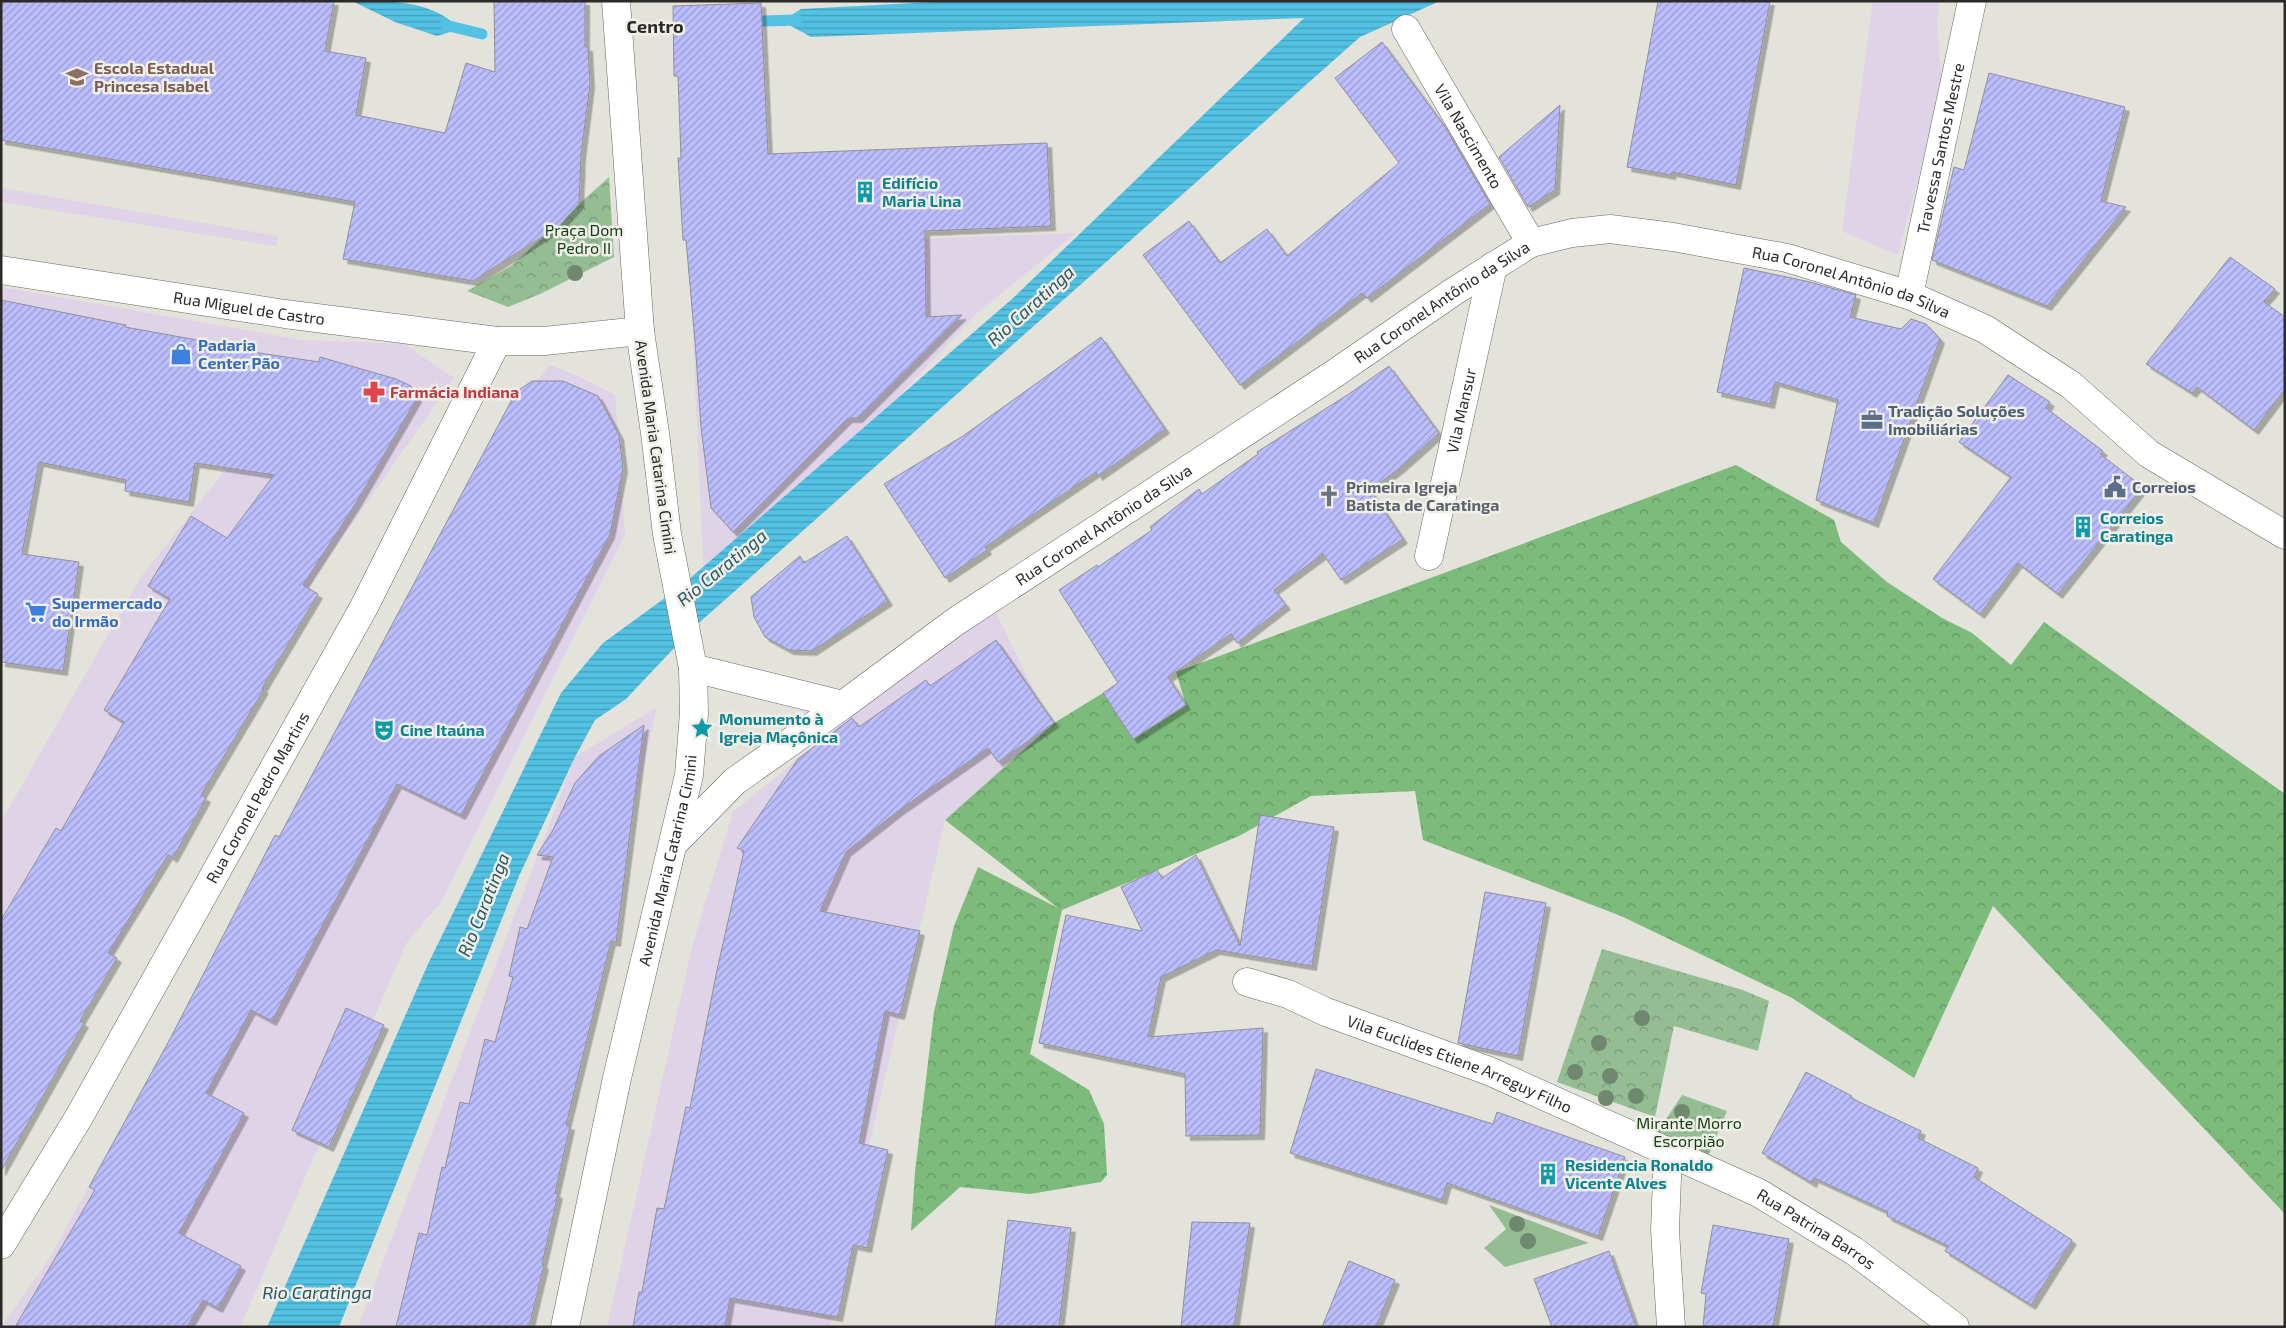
<svg xmlns="http://www.w3.org/2000/svg" width="2286" height="1328" font-family="'Exo 2',sans-serif">
  <style>
    .commercial { fill: #ded3e7 }
    .green { fill: #95bd94 }
    .forest { fill: url(#forest-crowns) }
    .park { fill: url(#park-crowns) }
    .water { fill: url(#water-rules) }
    .lines { fill: none; stroke-linecap: round; stroke-linejoin: round }
    .stream { stroke: #52c1e3; stroke-width: 11 }
    .building { fill: url(#building-hatch); stroke: #909096; filter: url(#shadow) }
    .minor-casing { stroke: #686761; stroke-width: 29 }
    .major-casing { stroke: #686761; stroke-width: 29 }
    .minor { stroke: #fff; stroke-width: 28 }
    .major { stroke: #fff; stroke-width: 28 }
    .tree { fill: #70886e }
    .labels { text-anchor: middle; stroke-width: 5; stroke-linejoin: round; paint-order: stroke }
    .education-label { font-size: 16px; font-weight: bold; fill: #785e54; stroke: #f0efe8; text-anchor: start }
    .street-label { font-size: 16px; fill: #2b2a28; stroke: #f0efe8 }
    .culture-label { font-size: 16px; font-weight: bold; fill: #0d838f; stroke: #f0efe8; text-anchor: start }
    .park-label { font-size: 16px; fill: #123e14; stroke: #f0efe8 }
    .shop-label { font-size: 16px; font-weight: bold; fill: #366cbe; stroke: #f0efe8; text-anchor: start }
    .health-label { font-size: 16px; font-weight: bold; fill: #be3a42; stroke: #f0efe8; text-anchor: start }
    .service-label { font-size: 16px; font-weight: bold; fill: #4e5e75; stroke: #f0efe8; text-anchor: start }
    .worship-label { font-size: 16px; font-weight: bold; fill: #5b616d; stroke: #f0efe8; text-anchor: start }
    .neighbourhood-label { font-size: 18px; font-weight: bold; fill: #2b2a28; stroke: #f0efe8 }
    .water-label { font-size: 18px; font-style: italic; fill: #285765; stroke: #f0efe8 }
  </style>
  <defs>
    <pattern id="forest-crowns" width="20" height="18" patternUnits="userSpaceOnUse" patternTransform="scale(1.25)"><rect width="20" height="18" fill="#7cbb7b"/><path d="M2 6a3 3 0 1 1 6 0M12 15a3 3 0 1 1 6 0" fill="none" stroke="#669865"/></pattern>
    <pattern id="park-crowns" width="20" height="18" patternUnits="userSpaceOnUse" patternTransform="scale(1.25)"><rect width="20" height="18" fill="#95bd94"/><path d="M2 6a3 3 0 1 1 6 0M12 15a3 3 0 1 1 6 0" fill="none" stroke="#7a9a79"/></pattern>
    <pattern id="water-rules" width="6" height="5" patternUnits="userSpaceOnUse" patternTransform="scale(1.25)"><rect width="6" height="5" fill="#52c1e3"/><path d="M0 2.5h6" fill="none" stroke="#449db8"/></pattern>
    <pattern id="building-hatch" width="6" height="6" patternUnits="userSpaceOnUse" patternTransform="scale(1.25)"><rect width="6" height="6" fill="#bcbdfd"/><path d="M-1 1l2-2M0 6l6-6M5 7l2-2" fill="none" stroke="#999acd"/></pattern>
    <filter id="shadow"><feDropShadow dx="4.5" dy="4.5" stdDeviation="0" flood-color="#0004"/></filter>
  </defs>
  <rect width="100%" height="100%" fill="#e3e2db"/>
  <g class="commercial">
    <path d="M 1873,1 L 1940,1 L 1937,21 L 1942,89 L 1898,255 L 1842,231 Z"/>
    <path d="M 1,188 L 278,236 L 276,246 L 1,202 Z"/>
    <path d="M 1076,233 L 977,313 L 705,603 L 689,248 Z"/>
    <path d="M 1,287 L 302,340 L 404,344 L 454,378 L 316,575 L 1,1163 L 1,822 L 141,577 L 243,447 L 1,418 Z"/>
    <path d="M 550,365 L 578,376 L 615,395 L 625,535 L 441,902 L 407,942 L 240,1327 L 1,1327 L 49,1259 L 392,635 L 538,379 Z"/>
    <path d="M 996,613 L 1053,729 L 945,820 L 853,1215 L 830,1327 L 607,1327 L 692,947 L 733,812 L 924,656 Z"/>
    <path d="M 657,707 L 515,1327 L 358,1327 L 575,757 Z"/>
  </g>
  <path class="green" d="M 1489,1205 L 1589,1243 L 1505,1267 L 1484,1248 L 1506,1229 Z"/>
  <path class="forest" d="M 1736,465 L 1834,520 L 1841,542 L 1887,582 L 1942,618 L 1972,633 L 2011,665 L 2044,622 L 2285,794 L 2285,1214 L 1993,906 L 1914,1078 L 1792,998 L 1621,916 L 1423,840 L 1415,791 L 1311,796 L 1239,836 L 1062,910 L 1030,1054 L 1089,1090 L 1104,1124 L 1107,1175 L 1101,1182 L 1030,1194 L 960,1187 L 911,1231 L 915,1172 L 934,1012 L 954,926 L 978,867 L 1058,908 L 945,820 L 1054,723 L 1103,693 L 1133,739 L 1186,705 L 1176,672 Z"/>
  <g class="park">
    <path d="M 609,177 L 614,257 L 540,294 L 508,307 L 467,291 L 511,266 Z"/>
    <path d="M 1602,949 L 1743,990 L 1769,1001 L 1758,1051 L 1674,1026 L 1655,1117 L 1557,1082 Z"/>
    <path d="M 1682,1095 L 1727,1111 L 1702,1171 L 1650,1144 Z"/>
  </g>
  <g class="water">
    <path d="M 352,1 C 392,1 432,0 460,29 L 437,36 L 395,22 Z"/>
    <path d="M 953,1 L 1440,1 L 1360,37 L 692,629 L 626,699 L 595,720 L 575,757 L 519,876 L 339,1327 L 267,1327 L 429,962 L 561,693 L 603,643 L 680,587 L 1012,299 L 1304,18 L 811,37 L 782,21 L 801,9 Z"/>
  </g>
  <g class="lines">
    <g class="stream">
      <path d="M 764,21 L 797,20"/>
      <path d="M 445,25 L 482,34"/>
    </g>
  </g>
  <g class="building">
    <path d="M 1,1 L 334,1 L 325,51 L 366,58 L 356,115 L 445,133 L 466,63 L 495,72 L 494,1 L 585,1 L 585,47 L 588,47 L 590,84 L 581,155 L 579,204 L 559,226 L 473,281 L 343,259 L 355,202 L 1,140 Z"/>
    <path d="M 1658,1 L 1770,1 L 1736,185 L 1672,172 L 1671,175 L 1627,167 Z"/>
    <path d="M 761,3 L 768,154 L 1047,143 L 1051,226 L 925,231 L 926,317 L 962,315 L 858,418 L 848,418 L 733,532 L 711,508 L 701,427 L 695,341 L 686,240 L 683,240 L 678,158 L 681,158 L 678,76 L 674,76 L 673,6 Z"/>
    <path d="M 1382,42 L 1445,127 L 1490,204 L 1367,298 L 1362,293 L 1240,385 L 1143,255 L 1189,221 L 1220,263 L 1267,229 L 1287,256 L 1399,163 L 1335,78 Z"/>
    <path d="M 1989,73 L 2125,107 L 2101,201 L 2126,207 L 2047,306 L 1932,260 L 1954,167 L 1964,170 Z"/>
    <path d="M 1560,105 L 1555,190 L 1528,207 L 1499,157 Z"/>
    <path d="M 2230,257 L 2275,289 L 2264,302 L 2285,317 L 2285,389 L 2254,430 L 2197,387 L 2192,393 L 2146,364 Z"/>
    <path d="M 1744,268 L 1810,282 L 1856,295 L 1850,317 L 1901,329 L 1911,319 L 1926,324 L 1940,339 L 1874,523 L 1816,500 L 1838,400 L 1775,382 L 1770,404 L 1717,392 Z"/>
    <path d="M 1,300 L 126,325 L 125,327 L 214,343 L 213,346 L 319,362 L 320,357 L 396,379 L 411,386 L 417,398 L 356,503 L 303,585 L 318,594 L 262,688 L 264,689 L 201,795 L 206,798 L 173,858 L 168,855 L 108,953 L 117,958 L 80,1021 L 84,1023 L 1,1171 L 1,920 L 56,828 L 61,831 L 124,722 L 104,710 L 170,599 L 148,586 L 191,516 L 227,538 L 274,475 L 195,463 L 189,502 L 125,491 L 126,480 L 39,462 L 22,554 L 79,562 L 63,671 L 1,662 Z"/>
    <path d="M 1101,337 L 1165,429 L 1098,476 L 1096,472 L 985,547 L 987,550 L 945,578 L 884,484 L 963,436 Z"/>
    <path d="M 1389,366 L 1439,433 L 1400,468 L 1370,490 L 1403,539 L 1341,580 L 1323,554 L 1274,590 L 1286,605 L 1237,643 L 1231,634 L 1168,677 L 1186,705 L 1133,739 L 1103,693 L 1118,683 L 1059,590 L 1097,565 L 1098,567 L 1152,530 L 1150,527 L 1199,489 L 1202,494 L 1258,454 L 1257,452 L 1349,394 Z"/>
    <path d="M 2008,375 L 2050,402 L 2046,408 L 2103,451 L 2100,454 L 2143,487 L 2058,594 L 2018,563 L 1980,614 L 1933,579 L 2011,477 L 1959,442 Z"/>
    <path d="M 532,381 L 563,381 L 598,396 L 619,435 L 623,468 L 610,534 L 461,815 L 397,784 L 272,1021 L 251,1010 L 206,1093 L 244,1113 L 179,1233 L 241,1266 L 218,1308 L 203,1300 L 187,1327 L 15,1327 L 95,1190 L 89,1187 L 170,1039 L 275,835 L 279,837 L 516,392 Z"/>
    <path d="M 847,536 L 888,601 L 812,651 L 789,650 L 765,637 L 754,617 L 751,597 L 800,556 L 804,563 Z"/>
    <path d="M 996,640 L 1054,723 L 998,762 L 988,748 L 898,811 L 846,852 L 820,911 L 920,931 L 900,1015 L 885,1011 L 859,1143 L 888,1150 L 867,1248 L 853,1245 L 838,1317 L 730,1298 L 725,1327 L 633,1327 L 639,1292 L 642,1292 L 657,1208 L 664,1209 L 686,1107 L 690,1108 L 717,970 L 744,851 L 737,848 L 798,759 L 852,718 L 859,727 L 926,680 L 930,686 Z"/>
    <path d="M 644,725 L 616,942 L 611,941 L 566,1125 L 570,1126 L 555,1193 L 558,1194 L 542,1264 L 544,1265 L 529,1327 L 396,1327 L 419,1233 L 427,1235 L 442,1167 L 445,1168 L 460,1102 L 469,1104 L 485,1039 L 495,1042 L 513,977 L 509,976 L 520,927 L 527,929 L 553,857 L 537,855 L 553,830 L 575,783 L 599,756 Z"/>
    <path d="M 1260,815 L 1334,827 L 1312,966 L 1216,950 L 1161,977 L 1148,1037 L 1263,1028 L 1260,1135 L 1186,1136 L 1185,1074 L 1039,1043 L 1066,915 L 1142,931 L 1121,887 L 1157,870 L 1162,878 L 1196,855 L 1240,946 Z"/>
    <path d="M 1485,892 L 1546,903 L 1518,1056 L 1458,1043 Z"/>
    <path d="M 346,1008 L 384,1025 L 329,1147 L 292,1130 Z"/>
    <path d="M 1316,1069 L 1493,1124 L 1497,1112 L 1625,1157 L 1598,1236 L 1447,1183 L 1442,1200 L 1290,1153 Z"/>
    <path d="M 1806,1072 L 1852,1096 L 1851,1098 L 1921,1131 L 1918,1138 L 1978,1168 L 1974,1177 L 2072,1240 L 2031,1305 L 1945,1251 L 1948,1246 L 1887,1216 L 1888,1212 L 1814,1178 L 1812,1183 L 1762,1153 Z"/>
    <path d="M 1008,1220 L 1071,1228 L 1059,1327 L 995,1327 Z"/>
    <path d="M 1192,1222 L 1250,1223 L 1234,1327 L 1181,1327 Z"/>
    <path d="M 1713,1225 L 1789,1239 L 1773,1327 L 1703,1327 L 1706,1294 L 1701,1293 Z"/>
    <path d="M 1609,1251 L 1636,1327 L 1552,1327 L 1534,1279 Z"/>
    <path d="M 1349,1261 L 1395,1280 L 1376,1327 L 1322,1327 Z"/>
  </g>
  <g class="lines">
    <g class="minor-casing">
      <g id="minor">
        <path id="s1" d="M 1406,29 L 1531,243"/>
        <path id="s2" d="M 1,270 L 285,314 L 497,341 L 544,341 L 640,331"/>
        <path id="s3" d="M 1909,295 L 1972,1"/>
        <path id="s4" d="M 1429,556 L 1493,266"/>
        <path id="s5" d="M 1247,982 L 1288,994 L 1326,1012 L 1489,1071 L 1759,1193 L 1854,1251 L 1955,1327"/>
        <path d="M 1668,1152 L 1665,1230 L 1671,1327"/>
        <path id="s6" d="M 1,1245 L 79,1117 L 364,607 L 497,341"/>
      </g>
    </g>
    <g class="major-casing">
      <g id="major">
        <path d="M 693,668 L 843,705"/>
        <path id="s7" d="M 674,843 L 735,781 L 843,705 L 955,622 L 1331,376 L 1453,292 L 1531,243 L 1572,233 L 1610,229 L 1673,237 L 1787,258 L 1909,295 L 1985,329 L 2071,385 L 2149,454 L 2285,535"/>
        <path id="s8" d="M 565,1327 L 617,1078 L 689,775 L 694,713 L 693,668 L 667,534 L 655,433 L 640,331 L 616,1"/>
      </g>
    </g>
    <use href="#minor" class="minor"/>
    <use href="#major" class="major"/>
  </g>
  <g class="tree">
    <circle cx="575" cy="273" r="8"/>
    <circle cx="1642" cy="1018" r="8"/>
    <circle cx="1599" cy="1043" r="8"/>
    <circle cx="1575" cy="1072" r="8"/>
    <circle cx="1610" cy="1076" r="8"/>
    <circle cx="1636" cy="1096" r="8"/>
    <circle cx="1606" cy="1098" r="8"/>
    <circle cx="1682" cy="1112" r="8"/>
    <circle cx="1517" cy="1224" r="8"/>
    <circle cx="1528" cy="1241" r="8"/>
  </g>
  <defs>
    <g id="school-bare" transform="scale(1.725)"><path d="M0-5L7-2L0 1L-7-2ZM-4 1L0 2.5L4 1V4Q0 6-4 4Z" fill="#8d6e63" stroke="#f0efe8" stroke-width="2.5" paint-order="stroke"/></g>
    <g id="building-bare" transform="scale(1.725)"><path d="M-4-6H4V6H1V3H-1V6H-4ZM-2.5-4.3h1.7v1.8h-1.7ZM.8-4.3h1.7v1.8H.8ZM-2.5-1h1.7V.8h-1.7ZM.8-1h1.7V.8H.8Z" fill="#0f9aa8" stroke="#f0efe8" stroke-width="2.5" paint-order="stroke"/></g>
    <g id="shop-bare" transform="scale(1.725)"><path d="M-5-2.5h2.3a2.7 3.5 0 0 1 5.4 0H5L5.5 6h-11ZM-1.5-2.5h3a1.5 2.3 0 0 0-3 0Z" fill="#3f7fe0" stroke="#f0efe8" stroke-width="2.5" paint-order="stroke"/></g>
    <g id="pharmacy-bare" transform="scale(1.725)"><path d="M-2-6h4v4h4v4h-4v4h-4v-4h-4v-4h4Z" fill="#e0444e" stroke="#f0efe8" stroke-width="2.5" paint-order="stroke"/></g>
    <g id="office-bare" transform="scale(1.725)"><path d="M-6-3h4V-5.5h4V-3h4V5H-6ZM-1-4.5V-3h2v-1.5ZM-6 0V1H6V0Z" fill="#5c6f8a" stroke="#f0efe8" stroke-width="2.5" paint-order="stroke"/></g>
    <g id="civic-bare" transform="scale(1.725)"><path d="M-.6-6.5H3V-4.5H.6V-3L4-1V1h2V6H-6V1h2V-1L-.6-3ZM-1.2 2.5V6h2.4V2.5Z" fill="#5c6f8a" stroke="#f0efe8" stroke-width="2.5" paint-order="stroke"/></g>
    <g id="church-bare" transform="scale(1.725)"><path d="M-1.2-6h2.4v3.5h3.3v2.4h-3.3V6h-2.4V-.1h-3.3v-2.4h3.3Z" fill="#6b7280" stroke="#f0efe8" stroke-width="2.5" paint-order="stroke"/></g>
    <g id="supermarket-bare" transform="scale(1.725)"><path d="M-6-5.5h2.5l.6 2H6L4.5 2H-2.5L-4.4-4H-6ZM-1.5 3.2a1.3 1.3 0 1 0 .1 0ZM3 3.2a1.3 1.3 0 1 0 .1 0Z" fill="#3f7fe0" stroke="#f0efe8" stroke-width="2.5" paint-order="stroke"/></g>
    <g id="sight-bare" transform="scale(1.725)"><path d="M0-6L1.8-2.2L6-1.7L2.9 1.2L3.7 5.4L0 3.3L-3.7 5.4L-2.9 1.2L-6-1.7L-1.8-2.2Z" fill="#0f9aa8" stroke="#f0efe8" stroke-width="2.5" paint-order="stroke"/></g>
    <g id="theatre-bare" transform="scale(1.725)"><path d="M-5-5.5Q0-4 5-5.5V0Q5 5 0 6Q-5 5-5 0ZM-3.3-2.5H-1v1.5H-3.3ZM1-2.5H3.3v1.5H1ZM-2.8 1Q0 5.5 2.8 1Z" fill="#0f9aa8" stroke="#f0efe8" stroke-width="2.5" paint-order="stroke"/></g>
  </defs>
  <g fill-rule="evenodd">
    <use href="#school-bare" x="77" y="77"/>
    <use href="#building-bare" x="865" y="192"/>
    <use href="#shop-bare" x="181" y="354"/>
    <use href="#pharmacy-bare" x="374" y="392"/>
    <use href="#office-bare" x="1872" y="420"/>
    <use href="#civic-bare" x="2115" y="487"/>
    <use href="#church-bare" x="1329" y="496"/>
    <use href="#building-bare" x="2083" y="527"/>
    <use href="#supermarket-bare" x="36" y="612"/>
    <use href="#sight-bare" x="702" y="728"/>
    <use href="#theatre-bare" x="384" y="730"/>
    <use href="#building-bare" x="1548" y="1174"/>
  </g>
  <g class="labels">
    <g class="education-label">
      <text x="94" y="74">Escola Estadual<tspan x="94" dy="18">Princesa Isabel</tspan></text>
    </g>
    <g class="street-label">
      <text dy="6" stroke="none"><textPath href="#s1" startOffset="124">Vila Nascimento</textPath></text>
      <text dy="6" stroke="none"><textPath href="#s3" startOffset="150">Travessa Santos Mestre</textPath></text>
      <text dy="6" stroke="none"><textPath href="#s7" startOffset="1376">Rua Coronel Antônio da Silva</textPath></text>
      <text dy="6" stroke="none"><textPath href="#s7" startOffset="941">Rua Coronel Antônio da Silva</textPath></text>
      <text dy="6" stroke="none"><textPath href="#s2" startOffset="251">Rua Miguel de Castro</textPath></text>
      <text dy="6" stroke="none"><textPath href="#s4" startOffset="149">Vila Mansur</textPath></text>
      <text transform="translate(656 447) rotate(82)" y="6">Avenida Maria Catarina Cimini</text>
      <text dy="6" stroke="none"><textPath href="#s7" startOffset="536">Rua Coronel Antônio da Silva</textPath></text>
      <text dy="6" stroke="none"><textPath href="#s6" startOffset="516">Rua Coronel Pedro Martins</textPath></text>
      <text dy="6" stroke="none"><textPath href="#s8" startOffset="478">Avenida Maria Catarina Cimini</textPath></text>
      <text dy="6" stroke="none"><textPath href="#s5" startOffset="228">Vila Euclides Etiene Arreguy Filho</textPath></text>
      <text dy="6" stroke="none"><textPath href="#s5" startOffset="622">Rua Patrina Barros</textPath></text>
    </g>
    <g class="culture-label">
      <text x="882" y="189">Edifício<tspan x="882" dy="18">Maria Lina</tspan></text>
      <text x="2100" y="524">Correios<tspan x="2100" dy="18">Caratinga</tspan></text>
      <text x="719" y="725">Monumento à<tspan x="719" dy="18">Igreja Maçônica</tspan></text>
      <text x="400" y="736">Cine Itaúna</text>
      <text x="1565" y="1171">Residencia Ronaldo<tspan x="1565" dy="18">Vicente Alves</tspan></text>
    </g>
    <g class="park-label">
      <text x="584" y="236">Praça Dom<tspan x="584" dy="18">Pedro II</tspan></text>
      <text x="1689" y="1129">Mirante Morro<tspan x="1689" dy="18">Escorpião</tspan></text>
    </g>
    <g class="shop-label">
      <text x="198" y="351">Padaria<tspan x="198" dy="18">Center Pão</tspan></text>
      <text x="52" y="609">Supermercado<tspan x="52" dy="18">do Irmão</tspan></text>
    </g>
    <g class="health-label">
      <text x="390" y="398">Farmácia Indiana</text>
    </g>
    <g class="service-label">
      <text x="1888" y="417">Tradição Soluções<tspan x="1888" dy="18">Imobiliárias</tspan></text>
      <text x="2132" y="493">Correios</text>
    </g>
    <g class="worship-label">
      <text x="1346" y="493">Primeira Igreja<tspan x="1346" dy="18">Batista de Caratinga</tspan></text>
    </g>
    <g class="neighbourhood-label">
      <text x="655" y="33">Centro</text>
    </g>
    <g class="water-label">
      <text transform="translate(1031 306) rotate(-42)" y="6">Rio Caratinga</text>
      <text transform="translate(722 568) rotate(-39)" y="6">Rio Caratinga</text>
      <text transform="translate(484 905) rotate(-68)" y="6">Rio Caratinga</text>
      <text x="317" y="1299">Rio Caratinga</text>
    </g>
  </g>
  <rect width="2286" height="1328" fill="none" stroke="#2b2a28" stroke-width="5"/>
</svg>
